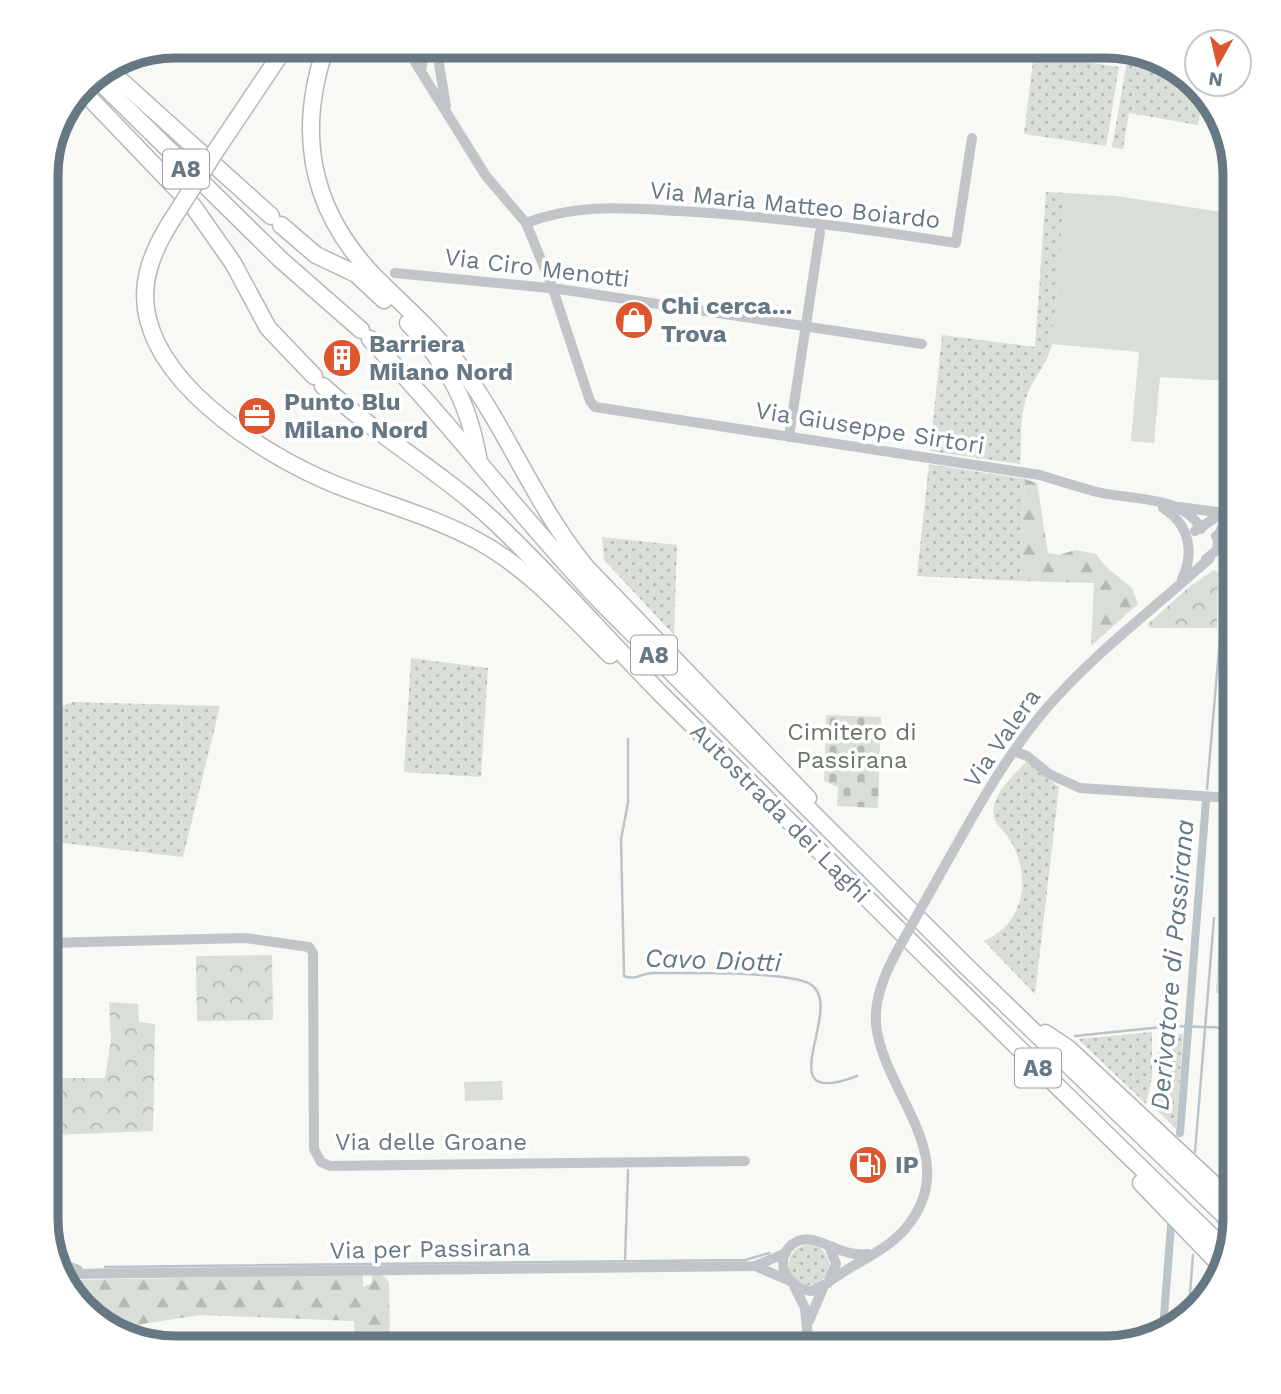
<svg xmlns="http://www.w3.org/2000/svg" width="1281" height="1394" font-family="'Work Sans',sans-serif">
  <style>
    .grass { fill: url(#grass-dots) }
    .forest { fill: url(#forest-firs) }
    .cemetery { fill: url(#cemetery-stones) }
    .park { fill: url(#park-crowns) }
    .pitch { fill: #d9ded6 }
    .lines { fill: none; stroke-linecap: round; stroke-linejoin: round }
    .stream { stroke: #bac5c9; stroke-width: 2.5 }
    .canal { stroke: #bac5c9; stroke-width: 8 }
    .highway-casing { stroke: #b4b8bb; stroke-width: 19 }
    .minor { stroke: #c1c5c8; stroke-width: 10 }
    .highway { stroke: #fff; stroke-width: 16 }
    .highway-bridge-casing { stroke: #b4b8bb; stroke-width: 19; stroke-linecap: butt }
    .minor-bridge { stroke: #c1c5c8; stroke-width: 10 }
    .highway-bridge { stroke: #fff; stroke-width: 16 }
    .labels { text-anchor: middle; stroke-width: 7; stroke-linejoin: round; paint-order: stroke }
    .shield { fill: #fff; stroke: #95a0aa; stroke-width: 2 }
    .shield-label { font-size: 23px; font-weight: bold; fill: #677885 }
    .street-label { font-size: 24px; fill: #677885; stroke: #fff }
    .poi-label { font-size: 24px; font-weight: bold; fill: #677885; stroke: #fff; text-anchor: start }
    .park-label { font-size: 24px; fill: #667762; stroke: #fff }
    .water-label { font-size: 26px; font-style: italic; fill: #637981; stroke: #fff }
    .rim { fill: none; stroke: #677885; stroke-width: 9 }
  </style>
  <defs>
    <pattern id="grass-dots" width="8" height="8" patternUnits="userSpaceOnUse" patternTransform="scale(1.75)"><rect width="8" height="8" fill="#d9ded6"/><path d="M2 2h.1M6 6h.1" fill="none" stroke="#b4b9b3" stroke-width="1.8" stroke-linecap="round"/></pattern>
    <pattern id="forest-firs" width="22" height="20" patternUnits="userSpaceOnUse" patternTransform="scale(1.75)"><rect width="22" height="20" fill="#d9ded6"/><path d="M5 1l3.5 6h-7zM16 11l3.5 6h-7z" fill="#b4b9b3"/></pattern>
    <pattern id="cemetery-stones" width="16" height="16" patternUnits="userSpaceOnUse" patternTransform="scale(1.75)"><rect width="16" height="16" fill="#d9ded6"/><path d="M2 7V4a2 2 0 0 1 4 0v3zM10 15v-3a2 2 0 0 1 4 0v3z" fill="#b4b9b3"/></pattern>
    <pattern id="park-crowns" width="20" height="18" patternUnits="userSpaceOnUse" patternTransform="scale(1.75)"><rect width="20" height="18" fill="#d9ded6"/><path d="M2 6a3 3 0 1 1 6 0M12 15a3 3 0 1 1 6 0" fill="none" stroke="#b4b9b3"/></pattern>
  </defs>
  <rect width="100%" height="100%" fill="#f8f8f5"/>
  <g class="grass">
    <path d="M 1129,50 L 1164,59 L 1204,92 L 1198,125 L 1129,113 L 1123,149 L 1112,147 Z"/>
    <path d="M 1034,54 L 1119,67 L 1106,146 L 1024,134 Z"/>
    <path d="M 1046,192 L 1065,193 L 1052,344 C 1048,363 1035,375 1028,393 C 1019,414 1022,442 1020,464 L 930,451 L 942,335 L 1035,347 Z"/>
    <path d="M 929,464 L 1025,479 L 1020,581 L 917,576 Z"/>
    <path d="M 602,537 L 677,545 L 674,635 L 604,560 Z"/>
    <path d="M 411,658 L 488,668 L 481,777 L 404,772 Z"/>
    <path d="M 73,702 L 220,706 L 183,857 L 46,841 L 46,711 Z"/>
    <path d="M 1026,762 L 1059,787 L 1035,994 L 984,941 C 1025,923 1032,877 1010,840 C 1006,833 996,825 994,817 C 989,797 1014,775 1026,762 Z"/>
    <path d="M 1220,913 L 1235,914 L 1235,1025 L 1235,994 L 1216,993 Z"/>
    <path d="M 1152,1032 L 1152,1077 L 1146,1104 L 1078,1039 Z"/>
    <path d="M 1178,1034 L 1183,1034 L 1176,1129 L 1155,1108 L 1158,1045 L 1164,1037 Z"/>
    <circle cx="809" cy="1265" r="20"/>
  </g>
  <g class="forest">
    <path d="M 1025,479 L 1037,483 L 1048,553 L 1059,555 L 1075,550 L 1096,554 L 1106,567 L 1132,588 L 1138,604 L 1091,646 L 1094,583 L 1020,581 Z"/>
    <path d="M 363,1275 L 363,1287 L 372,1283 L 372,1275 L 382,1275 L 389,1282 L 390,1348 L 355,1348 L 354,1321 L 200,1315 L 110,1329 L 72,1298 L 66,1280 Z"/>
  </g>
  <path class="cemetery" d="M 826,715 L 881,717 L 878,808 L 837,806 L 838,787 L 824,781 Z"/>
  <g class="park">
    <path d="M 1214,570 L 1218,572 L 1217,628 L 1149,628 L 1148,624 L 1189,587 Z"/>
    <path d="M 272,955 L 273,1020 L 197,1021 L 196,956 Z"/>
    <path d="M 109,1002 L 138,1004 L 139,1022 L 155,1024 L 153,1131 L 51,1135 L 50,1078 L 105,1078 L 111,1039 Z"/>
  </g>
  <g class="pitch">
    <path d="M 1065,193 L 1116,196 L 1235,214 C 1235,261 1244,338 1227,381 L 1160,377 L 1154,443 L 1131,441 L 1139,352 L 1052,344 Z"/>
    <path d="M 502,1081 L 503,1100 L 465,1101 L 464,1082 Z"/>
  </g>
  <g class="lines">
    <g class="stream">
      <path d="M 1220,626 L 1221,567"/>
      <path d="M 628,739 L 628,803 L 621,839 L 624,976 C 636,981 643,972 655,973 C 686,973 787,971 810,984 C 848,1006 764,1112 857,1076"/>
      <path d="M 1207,789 L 1220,638"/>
      <path d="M 1075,1036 L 1172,1026 L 1235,1028"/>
      <path d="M 1195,1152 L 1214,918"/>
      <path d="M 625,1261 L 628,1170"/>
      <path d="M 105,1267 L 745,1260 L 769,1253"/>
      <path d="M 1188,1319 L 1193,1255"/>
    </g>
    <g class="canal">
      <path d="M 1180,1133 L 1206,801"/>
      <path d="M 1163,1329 L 1171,1226"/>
    </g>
    <g class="highway-casing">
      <g id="highway">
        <path d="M 326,46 C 296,133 310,209 374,276 C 404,306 437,334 462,369 C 508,431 536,506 586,567 L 808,798"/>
        <path d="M 109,70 L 271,216"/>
        <path d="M 94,76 L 280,259 L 361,330"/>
        <path d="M 81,89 L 193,206 L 233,263 L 268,328 L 314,376"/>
        <path d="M 217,149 L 286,46"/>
        <path d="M 170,223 C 152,252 139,284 148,319 C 166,393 268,457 334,484 C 381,503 432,516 478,541 C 529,569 569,614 610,655"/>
        <path d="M 281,225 L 316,255 L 356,274 L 384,300"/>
        <path d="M 408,323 C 449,366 469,403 479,462"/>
        <path d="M 370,339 C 452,424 522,520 604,605 L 966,966 L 1234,1225"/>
        <path d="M 323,386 C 377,436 442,472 496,523 C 554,578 606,638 662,695 C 850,881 1037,1069 1228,1252"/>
        <path d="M 1045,1033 L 1069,1049 L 1235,1204"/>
        <path d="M 1141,1183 L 1224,1269"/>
      </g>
    </g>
    <g class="minor">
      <path d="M 405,46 L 486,176 L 526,223 L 553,289 L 590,401 L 595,407 L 1040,475 C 1059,481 1078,487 1097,492 C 1129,500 1184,495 1201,529"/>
      <path d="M 436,46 L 446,106"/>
      <path d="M 421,70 L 426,46"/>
      <path d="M 526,223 C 577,203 625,208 679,211 C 772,216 863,229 956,243 L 972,138"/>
      <path d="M 395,273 L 559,289 L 922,344"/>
      <path d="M 789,437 L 820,232"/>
      <path d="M 1179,507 L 1225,513"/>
      <path d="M 1163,508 C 1189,524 1195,552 1182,579"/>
      <path d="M 1195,531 L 1230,508"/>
      <path d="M 1216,536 L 1224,546 L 1235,551"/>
      <path d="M 1217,538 L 1235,499"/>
      <path d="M 1206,559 L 1217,550 L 1218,540"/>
      <path d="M 1014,751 L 1027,756 L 1049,774 L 1080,788 L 1231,798"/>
      <path d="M 929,894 C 965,831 998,765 1046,709 C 1094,653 1155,608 1210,558"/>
      <path d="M 46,943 L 245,938 L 309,947 L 313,953 L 314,1149 L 321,1162 L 330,1166 L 745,1161"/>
      <path d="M 46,1162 L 48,1226"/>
      <path d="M 830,1248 L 836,1264 L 828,1283 L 812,1291 C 785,1290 770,1254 798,1241 C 818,1233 840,1258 868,1254"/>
      <path d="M 61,1264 L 78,1270"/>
      <path d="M 755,1266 L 788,1280"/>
      <path d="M 64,1274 L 755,1266 L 786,1253"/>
      <path d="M 830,1281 C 854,1263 885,1252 905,1229 C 966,1158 883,1094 876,1024 C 874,999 884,975 896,953"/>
      <path d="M 794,1286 L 805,1308 L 809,1348"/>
      <path d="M 809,1321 L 823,1288"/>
    </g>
    <use href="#highway" class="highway"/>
    <g class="highway-bridge-casing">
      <path id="highway-bridge" d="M 170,223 L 217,149"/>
    </g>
    <path class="minor-bridge" d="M 896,953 L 929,894"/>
    <use href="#highway-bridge" class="highway-bridge"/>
  </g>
  <defs>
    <g id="shop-disc" transform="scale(2.0125)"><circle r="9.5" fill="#de562e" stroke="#fff"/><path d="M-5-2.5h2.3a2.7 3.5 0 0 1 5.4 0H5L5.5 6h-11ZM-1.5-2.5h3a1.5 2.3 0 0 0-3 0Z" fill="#fff"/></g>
    <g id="building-disc" transform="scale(2.0125)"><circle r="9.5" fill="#de562e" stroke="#fff"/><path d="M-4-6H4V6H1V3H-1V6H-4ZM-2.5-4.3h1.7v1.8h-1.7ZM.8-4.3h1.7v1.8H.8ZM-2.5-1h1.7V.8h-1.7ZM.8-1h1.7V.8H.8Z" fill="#fff"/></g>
    <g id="office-disc" transform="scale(2.0125)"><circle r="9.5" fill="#de562e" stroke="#fff"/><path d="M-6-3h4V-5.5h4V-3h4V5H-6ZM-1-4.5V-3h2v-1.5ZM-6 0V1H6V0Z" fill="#fff"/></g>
    <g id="fuel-disc" transform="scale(2.0125)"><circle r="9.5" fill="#de562e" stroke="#fff"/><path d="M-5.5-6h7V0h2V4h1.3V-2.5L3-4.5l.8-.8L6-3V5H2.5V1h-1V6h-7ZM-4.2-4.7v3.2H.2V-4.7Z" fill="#fff"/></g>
  </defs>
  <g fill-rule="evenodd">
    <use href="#shop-disc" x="634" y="320"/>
    <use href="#building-disc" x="342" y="358"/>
    <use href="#office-disc" x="257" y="416"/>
    <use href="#fuel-disc" x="868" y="1165"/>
  </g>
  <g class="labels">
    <g class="shield">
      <rect x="163" y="149.5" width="46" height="39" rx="5"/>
      <rect x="631" y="635.5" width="46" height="39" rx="5"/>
      <rect x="1015" y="1048.5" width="46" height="39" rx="5"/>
    </g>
    <g class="shield-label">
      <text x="186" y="177">A8</text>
      <text x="654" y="663">A8</text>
      <text x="1038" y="1076">A8</text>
    </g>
    <g class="street-label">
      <text transform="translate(795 205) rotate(6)" y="8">Via Maria Matteo Boiardo</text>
      <text transform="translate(537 268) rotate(7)" y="8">Via Ciro Menotti</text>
      <text transform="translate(870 428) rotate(9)" y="8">Via Giuseppe Sirtori</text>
      <text transform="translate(1002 738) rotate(-55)" y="8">Via Valera</text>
      <text transform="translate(780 813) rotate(45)" y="8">Autostrada dei Laghi</text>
      <text x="431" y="1150">Via delle Groane</text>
      <text transform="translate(430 1249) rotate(-1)" y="8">Via per Passirana</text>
    </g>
    <g class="poi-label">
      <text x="661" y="314">Chi cerca...<tspan x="661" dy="28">Trova</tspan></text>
      <text x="369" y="352">Barriera<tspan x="369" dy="28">Milano Nord</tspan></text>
      <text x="284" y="410">Punto Blu<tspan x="284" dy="28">Milano Nord</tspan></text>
      <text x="895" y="1173">IP</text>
    </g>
    <g class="park-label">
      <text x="852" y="740">Cimitero di<tspan x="852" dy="28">Passirana</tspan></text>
    </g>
    <g class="water-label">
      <text transform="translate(713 960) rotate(2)" y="9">Cavo Diotti</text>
      <text transform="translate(1172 965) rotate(-85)" y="9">Derivatore di Passirana</text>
    </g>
  </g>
  <path d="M0 0H1281V1394H0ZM175 58H1106A117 117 0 0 1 1223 175V1219A117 117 0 0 1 1106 1336H175A117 117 0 0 1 58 1219V175A117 117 0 0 1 175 58Z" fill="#fff" fill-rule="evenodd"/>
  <path class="rim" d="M175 58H1106A117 117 0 0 1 1223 175V1219A117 117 0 0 1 1106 1336H175A117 117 0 0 1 58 1219V175A117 117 0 0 1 175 58Z"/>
  <g transform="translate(1218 63) rotate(188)"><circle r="33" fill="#ffffff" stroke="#c2c9ce" stroke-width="2"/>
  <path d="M0-5L12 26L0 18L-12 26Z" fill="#de562e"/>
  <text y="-10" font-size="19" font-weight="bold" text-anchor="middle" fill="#677885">N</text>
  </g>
</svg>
